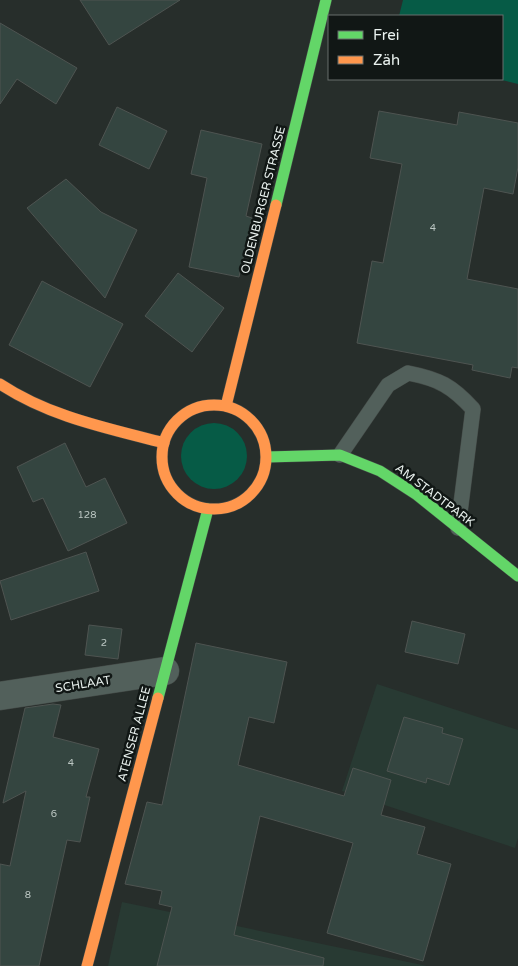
<svg xmlns="http://www.w3.org/2000/svg" width="518" height="966" font-family="'Varela Round',sans-serif">
  <style>
    .built { fill: #283a33 }
    .green { fill: #065b46 }
    .building { fill: #344540; stroke: #4e5451 }
    .lines { fill: none; stroke-linecap: round; stroke-linejoin: round }
    .lane-casing { stroke: #434946; stroke-width: 16 }
    .street-casing { stroke: #434946; stroke-width: 29 }
    .fast-casing { stroke: #434946; stroke-width: 12 }
    .slow-casing { stroke: #434946; stroke-width: 12 }
    .lane { stroke: #52605b; stroke-width: 15 }
    .street { stroke: #52605b; stroke-width: 28 }
    .fast { stroke: #63d668; stroke-width: 11 }
    .slow { stroke: #ff974d; stroke-width: 11 }
    .labels { text-anchor: middle; stroke-width: 5; stroke-linejoin: round; paint-order: stroke }
    .number-label { font-size: 10px; fill: #bcc7c3 }
    .street-label { font-size: 12px; fill: #eaf2ef; stroke: #111715 }
  </style>
  <rect width="100%" height="100%" fill="#272e2b"/>
  <g class="built">
    <path d="M 377,684 L 518,730 L 518,838 L 515,848 L 342,791 Z"/>
    <path d="M 122,902 L 427,966 L 108,966 Z"/>
  </g>
  <g class="green">
    <path d="M 403,0 L 518,0 L 518,84 L 498,79 L 502,79 L 502,16 L 399,16 Z"/>
    <circle cx="214" cy="456" r="33"/>
  </g>
  <g class="building">
    <path d="M 80,0 L 180,0 L 109,45 Z"/>
    <path d="M 0,23 L 77,68 L 56,104 L 17,79 L 0,104 Z"/>
    <path d="M 117,107 L 167,131 L 149,169 L 99,145 Z"/>
    <path d="M 379,111 L 457,125 L 459,112 L 518,123 L 518,167 L 513,194 L 484,188 L 467,279 L 518,289 L 518,368 L 512,367 L 510,378 L 472,370 L 473,365 L 357,343 L 372,261 L 383,263 L 402,164 L 370,158 Z"/>
    <path d="M 201,130 L 262,144 L 246,216 L 252,218 L 239,277 L 189,267 L 207,178 L 191,174 Z"/>
    <path d="M 66,179 L 101,212 L 137,230 L 105,298 L 27,208 Z"/>
    <path d="M 178,273 L 224,308 L 192,352 L 145,316 Z"/>
    <path d="M 42,281 L 123,324 L 90,387 L 9,345 Z"/>
    <path d="M 65,443 L 86,487 L 105,478 L 127,523 L 68,551 L 43,498 L 33,502 L 17,467 Z"/>
    <path d="M 86,552 L 99,591 L 11,620 L 0,581 Z"/>
    <path d="M 412,621 L 465,634 L 458,664 L 405,652 Z"/>
    <path d="M 89,625 L 122,629 L 118,659 L 85,655 Z"/>
    <path d="M 196,643 L 287,662 L 274,723 L 249,717 L 238,765 L 344,796 L 353,768 L 391,780 L 381,815 L 425,827 L 417,854 L 451,864 L 423,961 L 327,933 L 353,843 L 260,816 L 234,935 L 324,958 L 323,966 L 157,966 L 172,907 L 159,904 L 162,891 L 125,884 L 147,802 L 162,805 Z"/>
    <path d="M 53,704 L 61,705 L 53,737 L 99,749 L 86,797 L 90,797 L 80,842 L 67,840 L 39,966 L 0,966 L 0,864 L 10,866 L 26,791 L 3,803 L 25,708 Z"/>
    <path d="M 404,717 L 443,728 L 442,733 L 463,739 L 449,785 L 427,778 L 426,783 L 387,771 Z"/>
  </g>
  <g class="lines">
    <g class="lane-casing">
      <path id="lane" d="M 340,455 L 388,385 L 408,373 C 439,379 452,386 473,409 L 458,528"/>
    </g>
    <g class="street-casing">
      <path id="street" d="M 0,696 L 165,671"/>
    </g>
    <g class="fast-casing">
      <g id="fast">
        <path d="M 276,205 L 326,0"/>
        <path d="M 267,457 L 340,455 L 380,471 L 417,495 L 518,576"/>
        <path d="M 158,698 L 208,509"/>
      </g>
    </g>
    <g class="slow-casing">
      <g id="slow">
        <path d="M 0,384 C 50,417 107,428 164,443"/>
        <circle cx="214" cy="457" r="52"/>
        <path d="M 226,406 L 276,205"/>
        <path d="M 87,966 L 158,698"/>
      </g>
    </g>
    <use href="#lane" class="lane"/>
    <use href="#street" class="street"/>
    <use href="#fast" class="fast"/>
    <use href="#slow" class="slow"/>
  </g>
  <g class="labels">
    <g class="number-label">
      <text x="433" y="231">4</text>
      <text x="87" y="518">128</text>
      <text x="104" y="646">2</text>
      <text x="71" y="766">4</text>
      <text x="54" y="817">6</text>
      <text x="28" y="898">8</text>
    </g>
    <g class="street-label">
      <text transform="translate(263 200) rotate(-76)" y="4">OLDENBURGER STRASSE</text>
      <text transform="translate(435 495) rotate(37)" y="4">AM STADTPARK</text>
      <text transform="translate(83 684) rotate(-9)" y="4">SCHLAAT</text>
      <text transform="translate(134 734) rotate(-75)" y="4">ATENSER ALLEE</text>
    </g>
  </g>
  <rect x="328" y="15" width="175" height="65" fill="#111715" stroke="#686f6c"/>
  <rect x="338" y="31" width="25" height="8" fill="#63d668" stroke="#686f6c"/>
  <text x="373" y="40" font-size="15" fill="#eaf2ef">Frei</text>
  <rect x="338" y="56" width="25" height="8" fill="#ff974d" stroke="#686f6c"/>
  <text x="373" y="65" font-size="15" fill="#eaf2ef">Zäh</text>
</svg>
